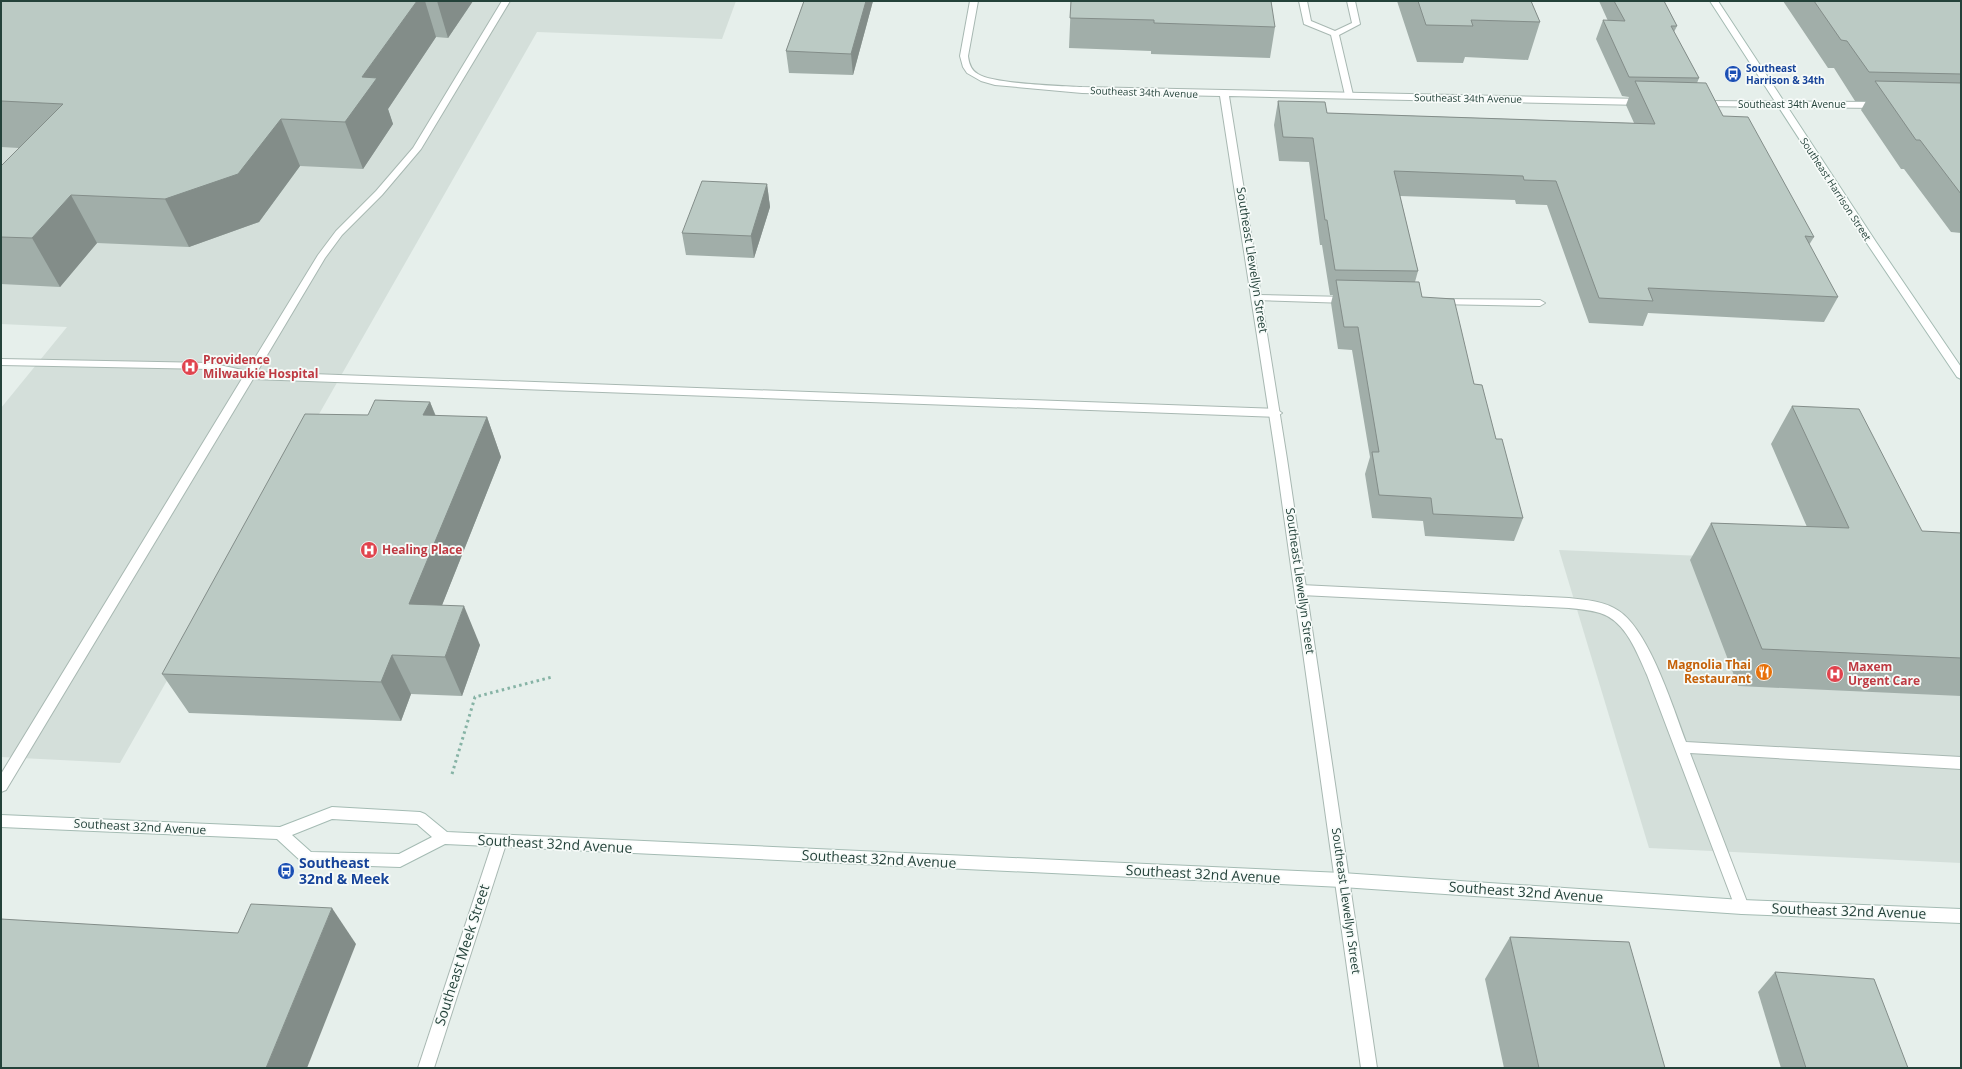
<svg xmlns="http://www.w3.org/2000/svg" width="1962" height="1069" font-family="'Open Sans',sans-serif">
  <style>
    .built { fill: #d4dfda }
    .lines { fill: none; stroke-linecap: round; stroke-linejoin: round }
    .lane-casing { stroke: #a8b8b2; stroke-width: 2 }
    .street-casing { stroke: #a8b8b2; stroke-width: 2 }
    .secondary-casing { stroke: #a4bbb3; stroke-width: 2 }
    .path { stroke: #86b3a5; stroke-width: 3; stroke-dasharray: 2.5 3.5; stroke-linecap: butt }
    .lane { fill: #fff; fill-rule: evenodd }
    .street { fill: #fff; fill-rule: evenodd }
    .secondary { fill: #fff; fill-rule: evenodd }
    .wall { fill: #a1aea9 }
    .shaded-wall { fill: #838d89 }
    .building { fill: #bbcac4; stroke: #838d89 }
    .labels { text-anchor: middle; stroke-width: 3.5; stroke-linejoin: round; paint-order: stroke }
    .far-transit-label { font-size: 10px; font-weight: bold; fill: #164399; stroke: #f7fbf9; text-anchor: start }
    .far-street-label { font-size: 10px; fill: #24423a; stroke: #f7fbf9 }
    .street-label { font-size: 12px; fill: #24423a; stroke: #f7fbf9 }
    .health-label { font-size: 12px; font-weight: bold; fill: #be3a42; stroke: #f7fbf9; text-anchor: start }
    .food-label { font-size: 12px; font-weight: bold; fill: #c56008; stroke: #f7fbf9; text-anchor: end }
    .near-street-label { font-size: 14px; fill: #24423a; stroke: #f7fbf9 }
    .near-transit-label { font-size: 14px; font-weight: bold; fill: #164399; stroke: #f7fbf9; text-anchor: start }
  </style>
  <rect width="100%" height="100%" fill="#e6efeb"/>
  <g class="built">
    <path d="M 1,1 L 736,1 L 722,39 L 537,32 L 120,763 L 1,757 L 1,408 L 67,327 L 1,324 Z"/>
    <path d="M 1559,550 L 1961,567 L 1961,863 L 1649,848 Z"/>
  </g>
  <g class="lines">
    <g class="lane-casing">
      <g id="lane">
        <path d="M 502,1 L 510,1 L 421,149 L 382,195 L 342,235 L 325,258 L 257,372 L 1276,409 L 1282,413 L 1276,417 L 253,379 L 6,790 L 1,792 L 1,774 L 243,377 L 210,369 L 1,365 L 1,359 L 210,363 L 247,371 L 318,255 L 336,231 L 376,191 L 413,148 Z"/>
        <path d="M 1299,1 L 1307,1 L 1311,21 L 1335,31 L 1352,23 L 1347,1 L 1355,1 L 1360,24 L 1339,35 L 1353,95 L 1352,97 L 1346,97 L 1345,95 L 1331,35 L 1304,24 Z"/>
        <path d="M 1258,295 L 1347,297 L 1352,300 L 1347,303 L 1254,300 L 1253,298 L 1254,296 Z"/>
        <path d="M 1439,299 L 1540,300 L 1545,303 L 1540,306 L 1435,304 L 1434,302 Z"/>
        <path d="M 1301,585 L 1569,598 C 1586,600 1605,601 1619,611 C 1649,631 1673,707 1686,742 L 1961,757 L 1961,769 L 1690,753 L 1749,907 L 1747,912 L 1742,914 L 1737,912 L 1735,907 L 1647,675 C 1637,653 1626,621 1600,613 C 1590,610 1579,609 1569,608 L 1301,595 L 1297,593 L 1295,590 L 1297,587 Z"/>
      </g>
    </g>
    <g class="street-casing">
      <g id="street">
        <path d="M 970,1 L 978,1 L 968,56 C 969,64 971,70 978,74 C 993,84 1061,86 1082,87 L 1642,99 L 1646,102 L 1642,105 L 1229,96 L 1287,459 L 1377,1068 L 1361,1068 L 1276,459 L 1220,96 L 1082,93 L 995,85 L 981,81 L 967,73 L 963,67 L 960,56 Z"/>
        <path d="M 1701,101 L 1880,102 L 1884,105 L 1880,108 L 1698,106 L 1697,104 Z"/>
        <path d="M 500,835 L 505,837 L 507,841 L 434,1068 L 418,1068 L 493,841 L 495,837 Z"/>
      </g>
    </g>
    <g class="secondary-casing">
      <g id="secondary">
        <path d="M 1710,1 L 1718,1 L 1876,242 L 1961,367 L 1961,379 L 1957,377 L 1866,242 Z"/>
        <path d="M 332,807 L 420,812 L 425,814 L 447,832 L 1342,873 L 1742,900 L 1961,909 L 1961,923 L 1742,914 L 1342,887 L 445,844 L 400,867 L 308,864 L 303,863 L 277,839 L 1,827 L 1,815 L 280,827 ZM 332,819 L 417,824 L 432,837 L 399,854 L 311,852 L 292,835 Z"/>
      </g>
    </g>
    <path class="path" d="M 452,774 L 475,697 L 552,677"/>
    <use href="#lane" class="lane"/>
    <use href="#street" class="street"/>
    <use href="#secondary" class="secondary"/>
  </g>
  <g class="wall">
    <path d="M 1,1 L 473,1 L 448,38 L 436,37 L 388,109 L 393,124 L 363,169 L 300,166 L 259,222 L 189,247 L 97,243 L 60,287 L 1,284 L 1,166 L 19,148 L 1,147 Z"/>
    <path d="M 804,1 L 873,1 L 853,75 L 789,73 L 786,51 Z"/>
    <path d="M 1071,1 L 1275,27 L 1270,58 L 1151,54 L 1151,51 L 1069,48 Z"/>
    <path d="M 1397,1 L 1531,1 L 1540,22 L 1528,60 L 1465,57 L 1463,63 L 1417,62 Z"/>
    <path d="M 1599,1 L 1664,1 L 1677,26 L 1674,32 L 1699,78 L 1697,83 L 1723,116 L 1814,237 L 1809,245 L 1838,297 L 1824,322 L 1648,313 L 1643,326 L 1589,323 L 1547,205 L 1516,204 L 1515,200 L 1400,196 L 1418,271 L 1415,282 L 1422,297 L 1474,384 L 1496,439 L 1523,518 L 1514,541 L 1425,536 L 1423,521 L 1372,518 L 1365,474 L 1370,457 L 1352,350 L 1338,349 L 1331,303 L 1333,295 L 1330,295 L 1322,245 L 1320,245 L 1309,162 L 1279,161 L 1274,125 L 1278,101 L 1327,113 L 1634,123 L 1626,105 L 1629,97 L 1622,96 L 1596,39 L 1603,20 L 1608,21 Z"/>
    <path d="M 1783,1 L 1961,1 L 1961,233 L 1951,232 L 1904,169 L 1901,169 L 1861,110 L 1866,101 L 1855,101 L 1834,68 L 1828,68 Z"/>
    <path d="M 767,184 L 770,207 L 754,258 L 686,255 L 682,233 Z"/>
    <path d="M 430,402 L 436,416 L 487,417 L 501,457 L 442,605 L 480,645 L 462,696 L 411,694 L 401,721 L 189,713 L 162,674 L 368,415 Z"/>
    <path d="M 1792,406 L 1922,531 L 1961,533 L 1961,696 L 1738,686 L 1690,560 L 1711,523 L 1807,527 L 1771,444 Z"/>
    <path d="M 1510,937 L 1665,1068 L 1504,1068 L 1485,979 Z"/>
    <path d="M 1775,972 L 1908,1068 L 1781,1068 L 1758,992 Z"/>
  </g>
  <g class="shaded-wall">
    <path d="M 417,1 L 425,1 L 436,37 L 388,109 L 393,124 L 363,169 L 345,122 L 362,77 Z"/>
    <path d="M 437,1 L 473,1 L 448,38 Z"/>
    <path d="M 866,1 L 873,1 L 853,75 L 851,54 Z"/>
    <path d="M 281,119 L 300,166 L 259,222 L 189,247 L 165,199 Z"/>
    <path d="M 767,184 L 770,207 L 754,258 L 751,236 Z"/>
    <path d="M 71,195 L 97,243 L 60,287 L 32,238 Z"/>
    <path d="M 430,402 L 445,441 L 423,415 Z"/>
    <path d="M 487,417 L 501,457 L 427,643 L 409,604 Z"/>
    <path d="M 464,606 L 480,645 L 462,696 L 445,657 Z"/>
    <path d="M 392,655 L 411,694 L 401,721 L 381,682 Z"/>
    <path d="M 332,908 L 356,944 L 307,1068 L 266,1068 Z"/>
  </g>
  <g class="building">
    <path d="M 1,1 L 417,1 L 362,77 L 377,78 L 345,122 L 281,119 L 238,174 L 165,199 L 71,195 L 32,238 L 1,237 L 1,166 L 63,104 L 1,101 Z"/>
    <path d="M 804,1 L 866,1 L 851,54 L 786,51 Z"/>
    <path d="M 1071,1 L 1271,1 L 1275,27 L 1154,23 L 1154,20 L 1070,18 Z"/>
    <path d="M 1418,1 L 1531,1 L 1540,22 L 1471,20 L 1473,26 L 1426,25 Z"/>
    <path d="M 1614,1 L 1664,1 L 1677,26 L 1671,26 L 1699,78 L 1629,77 L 1603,20 L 1625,21 Z"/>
    <path d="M 1814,1 L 1961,1 L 1961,74 L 1869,72 L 1847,41 L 1841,40 Z"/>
    <path d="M 1635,81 L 1706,83 L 1723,116 L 1748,117 L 1814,237 L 1805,236 L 1838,297 L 1648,288 L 1653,301 L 1599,298 L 1556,181 L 1524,180 L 1523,176 L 1394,171 L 1418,271 L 1335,270 L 1327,220 L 1325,220 L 1313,138 L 1283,137 L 1278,101 L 1325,102 L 1327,113 L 1655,124 Z"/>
    <path d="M 1875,81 L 1961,83 L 1961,194 L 1920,140 L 1916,140 Z"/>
    <path d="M 702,181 L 767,184 L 751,236 L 682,233 Z"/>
    <path d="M 1336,280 L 1419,282 L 1422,297 L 1454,299 L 1474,384 L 1482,385 L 1496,439 L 1502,439 L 1523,518 L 1433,514 L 1431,498 L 1379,495 L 1372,452 L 1379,452 L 1358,327 L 1344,327 Z"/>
    <path d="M 375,400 L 430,402 L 423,415 L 487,417 L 409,604 L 464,606 L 445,657 L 392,655 L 381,682 L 162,674 L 305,414 L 368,415 Z"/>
    <path d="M 1792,406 L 1859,409 L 1922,531 L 1961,533 L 1961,658 L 1762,649 L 1711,523 L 1849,528 Z"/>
    <path d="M 251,904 L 332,908 L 266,1068 L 1,1068 L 1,919 L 238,933 Z"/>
    <path d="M 1510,937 L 1629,942 L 1665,1068 L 1539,1068 Z"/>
    <path d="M 1775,972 L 1874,979 L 1908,1068 L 1806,1068 Z"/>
  </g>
  <defs>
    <g id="bus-disc" transform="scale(0.9)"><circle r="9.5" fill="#1a4fb4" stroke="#f7fbf9"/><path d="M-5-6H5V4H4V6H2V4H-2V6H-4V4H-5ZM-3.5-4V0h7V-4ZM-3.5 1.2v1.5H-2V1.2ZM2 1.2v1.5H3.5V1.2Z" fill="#fff"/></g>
    <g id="hospital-disc" transform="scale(0.9)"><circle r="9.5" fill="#e0444e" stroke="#f7fbf9"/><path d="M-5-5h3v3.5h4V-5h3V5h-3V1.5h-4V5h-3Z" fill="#fff"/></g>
    <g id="restaurant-disc" transform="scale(0.9)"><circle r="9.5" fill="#e8710a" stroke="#f7fbf9"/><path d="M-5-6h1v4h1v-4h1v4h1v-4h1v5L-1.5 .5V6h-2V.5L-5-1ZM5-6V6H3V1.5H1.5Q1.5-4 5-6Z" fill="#fff"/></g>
  </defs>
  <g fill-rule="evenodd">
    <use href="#bus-disc" x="1733" y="74"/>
    <use href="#hospital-disc" x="190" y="367"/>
    <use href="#hospital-disc" x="369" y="550"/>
    <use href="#restaurant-disc" x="1764" y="672"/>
    <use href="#hospital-disc" x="1835" y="674"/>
    <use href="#bus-disc" x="286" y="871"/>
  </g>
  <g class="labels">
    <g class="far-transit-label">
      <text x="1746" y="72">Southeast<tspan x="1746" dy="12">Harrison &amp; 34th</tspan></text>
    </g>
    <g class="far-street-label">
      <text transform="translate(1144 92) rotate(2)" y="4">Southeast 34th Avenue</text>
      <text transform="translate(1468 98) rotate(1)" y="4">Southeast 34th Avenue</text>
      <text x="1792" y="108">Southeast 34th Avenue</text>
      <text transform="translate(1836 189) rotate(57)" y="4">Southeast Harrison Street</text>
    </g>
    <g class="street-label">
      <text transform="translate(1252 260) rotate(81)" y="4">Southeast Llewellyn Street</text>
      <text transform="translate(1300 581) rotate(82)" y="4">Southeast Llewellyn Street</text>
      <text transform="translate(140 827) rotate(3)" y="4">Southeast 32nd Avenue</text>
      <text transform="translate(1346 901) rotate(82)" y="4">Southeast Llewellyn Street</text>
    </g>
    <g class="health-label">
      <text x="203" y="364">Providence<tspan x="203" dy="14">Milwaukie Hospital</tspan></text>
      <text x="382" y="554">Healing Place</text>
      <text x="1848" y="671">Maxem<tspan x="1848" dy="14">Urgent Care</tspan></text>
    </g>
    <g class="food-label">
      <text x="1751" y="669">Magnolia Thai<tspan x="1751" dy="14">Restaurant</tspan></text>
    </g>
    <g class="near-street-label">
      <text transform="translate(555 844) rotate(3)" y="5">Southeast 32nd Avenue</text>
      <text transform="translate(879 859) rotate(3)" y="5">Southeast 32nd Avenue</text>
      <text transform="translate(1203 874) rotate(3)" y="5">Southeast 32nd Avenue</text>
      <text transform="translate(1526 892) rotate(4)" y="5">Southeast 32nd Avenue</text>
      <text transform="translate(1849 911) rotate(2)" y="5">Southeast 32nd Avenue</text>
      <text transform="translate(462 955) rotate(-72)" y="5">Southeast Meek Street</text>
    </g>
    <g class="near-transit-label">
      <text x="299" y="868">Southeast<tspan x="299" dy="16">32nd &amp; Meek</tspan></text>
    </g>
  </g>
  <rect width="1962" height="1069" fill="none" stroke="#24423a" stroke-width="4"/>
</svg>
